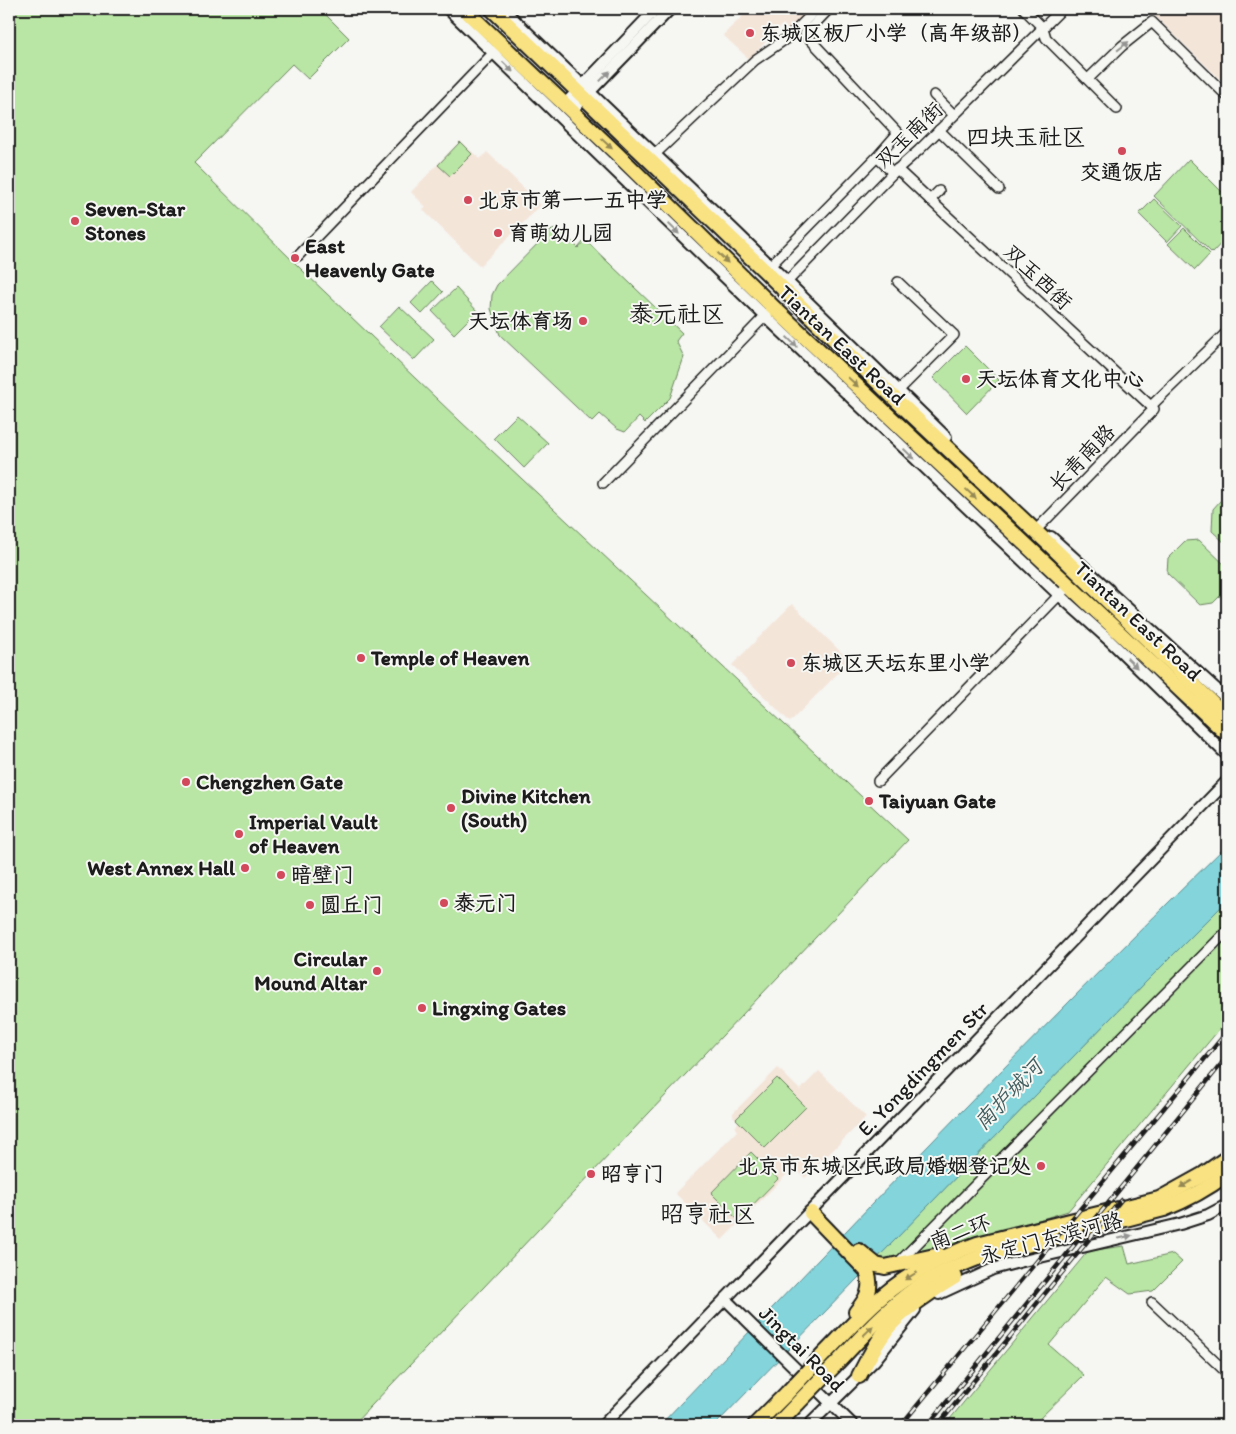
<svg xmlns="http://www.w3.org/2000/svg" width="1236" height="1434" font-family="Itim,'LXGW WenKai TC',sans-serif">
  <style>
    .built { fill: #f4e5d9 }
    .green { fill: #b9e6a4; stroke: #6a8160 }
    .water { fill: #83d5db; stroke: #5a8b8f }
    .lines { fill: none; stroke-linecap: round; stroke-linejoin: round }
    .minor-casing { stroke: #1c1c1c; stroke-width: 12 }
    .tertiary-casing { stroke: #1c1c1c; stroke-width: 14 }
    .primary-casing { stroke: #1c1c1c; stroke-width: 18 }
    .trunk-casing { stroke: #1c1c1c; stroke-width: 18 }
    .minor { stroke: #f6f6f2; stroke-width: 9 }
    .tertiary { stroke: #f6f6f2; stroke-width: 10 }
    .primary { stroke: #f8e281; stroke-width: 14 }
    .trunk { stroke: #f8e281; stroke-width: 14 }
    .rail-casing { stroke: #1c1c1c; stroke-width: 4.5 }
    .rail { stroke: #f6f6f2; stroke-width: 2.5; stroke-dasharray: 8; stroke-linecap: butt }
    .trunk-bridge-casing { stroke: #1c1c1c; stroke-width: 18; stroke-linecap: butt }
    .trunk-bridge { stroke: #f8e281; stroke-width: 14 }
    .oneway { fill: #949492 }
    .oneway2 { fill: #958954 }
    .poi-dot { fill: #d1495b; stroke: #f6f6f2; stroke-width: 2 }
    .labels { text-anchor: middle; stroke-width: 4; stroke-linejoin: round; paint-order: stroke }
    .poi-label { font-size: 21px; font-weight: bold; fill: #1c1c1c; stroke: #f6f6f2; text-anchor: start }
    .street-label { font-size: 21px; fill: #1c1c1c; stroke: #f6f6f2 }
    .water-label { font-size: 22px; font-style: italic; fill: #405d5f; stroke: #f6f6f2 }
    .quarter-label { font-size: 24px; fill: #1c1c1c; stroke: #f6f6f2 }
  </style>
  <rect width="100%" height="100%" fill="#f6f6f2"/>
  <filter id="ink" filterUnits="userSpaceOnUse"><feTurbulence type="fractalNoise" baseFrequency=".02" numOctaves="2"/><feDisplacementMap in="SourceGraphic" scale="10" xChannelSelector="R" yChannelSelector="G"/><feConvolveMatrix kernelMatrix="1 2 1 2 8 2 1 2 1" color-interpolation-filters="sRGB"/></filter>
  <g filter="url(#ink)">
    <g class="built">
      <path d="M 750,9 L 814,9 L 790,32 L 783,24 L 749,59 L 723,35 Z"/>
      <path d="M 1148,9 L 1227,9 L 1227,86 Z"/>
      <path d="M 460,141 L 480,159 L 487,152 L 541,205 L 480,266 L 423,210 L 426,207 L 411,192 Z"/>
      <path d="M 792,604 L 850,661 L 790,722 L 732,665 Z"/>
      <path d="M 778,1068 L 800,1090 L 819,1071 L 866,1117 L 805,1178 L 794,1167 L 722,1240 L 675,1193 L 737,1131 L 735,1128 L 738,1122 L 733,1116 L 733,1113 Z"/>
    </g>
    <g class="green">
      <path d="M 9,9 L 320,9 L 349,38 L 308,79 L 292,64 L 194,163 L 303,271 L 460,421 L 908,840 L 353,1425 L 9,1425 Z"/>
      <path d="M 460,142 L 472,154 L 450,176 L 438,165 Z"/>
      <path d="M 1189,159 L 1227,197 L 1227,237 L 1212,253 L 1154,196 Z"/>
      <path d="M 1154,199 L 1182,226 L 1167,242 L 1139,214 Z"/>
      <path d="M 559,228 L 578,248 L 585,240 L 682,333 L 676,341 L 684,357 L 670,398 L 645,423 L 639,417 L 625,432 L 617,429 L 600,414 L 592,422 L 500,335 L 491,309 L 492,295 L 497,285 L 550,231 Z"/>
      <path d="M 1184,228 L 1210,254 L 1195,270 L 1168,244 Z"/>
      <path d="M 432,281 L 443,292 L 422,314 L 411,303 Z"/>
      <path d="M 456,288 L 477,311 L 454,334 L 432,311 Z"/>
      <path d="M 399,306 L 434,339 L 414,360 L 379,327 Z"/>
      <path d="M 965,346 L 999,380 L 967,413 L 933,378 Z"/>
      <path d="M 517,415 L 548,443 L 524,468 L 494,438 Z"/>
      <path d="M 1227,493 L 1227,545 L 1212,531 L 1213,509 Z"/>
      <path d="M 1199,540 L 1227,567 L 1227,589 L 1213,603 L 1200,605 L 1167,573 L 1168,558 L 1185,541 Z"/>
      <path d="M 1227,901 L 1227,1020 L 1068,1211 L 906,1261 L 877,1258 L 1145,983 Z"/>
      <path d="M 777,1078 L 806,1107 L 765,1148 L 736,1119 Z"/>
      <path d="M 751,1152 L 778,1179 L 738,1220 L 711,1193 Z"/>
      <path d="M 1124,1246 L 1129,1264 L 1173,1254 L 1182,1262 L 1153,1291 L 1130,1294 L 1106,1277 L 1049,1345 L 1084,1375 L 1033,1425 L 945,1425 L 1088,1251 Z"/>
    </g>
    <path class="water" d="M 1227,845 L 1227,901 L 1145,983 L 715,1425 L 660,1425 C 847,1230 1033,1034 1227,845 Z"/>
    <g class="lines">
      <g class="minor-casing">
        <g id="minor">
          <path d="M 829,9 L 805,34 L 898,133 L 877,157 L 893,173"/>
          <path d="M 1024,9 L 1043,28 L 1046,38 L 1117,109"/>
          <path d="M 1088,79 L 1122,46 L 1152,22 L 1227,96"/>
          <path d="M 934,95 L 954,115"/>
          <path d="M 939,130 L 999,189"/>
          <path d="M 650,159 L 755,60 L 790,36 L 817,9"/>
          <path d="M 897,169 L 1154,409 L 1035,531"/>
          <path d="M 930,200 L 939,191"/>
          <path d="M 298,256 L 497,49"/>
          <path d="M 767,269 L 877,157"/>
          <path d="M 783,286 L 893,173 L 919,150 L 1062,9"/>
          <path d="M 894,395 L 954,335 L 898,282"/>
          <path d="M 1151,406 L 1227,332"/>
          <path d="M 603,483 L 770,311"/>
          <path d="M 878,781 L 1069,585"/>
          <path d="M 898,1263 L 1227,931"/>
          <path d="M 1152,1302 L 1227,1373"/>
        </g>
      </g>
      <g class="tertiary-casing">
        <g id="tertiary">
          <path d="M 448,9 L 765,316 L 1059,595 L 1108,639"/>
          <path d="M 503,9 L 733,229 L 946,437"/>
          <path d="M 564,105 L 656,9"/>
          <path d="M 571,111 L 670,9"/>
          <path d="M 1051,537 L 1109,590"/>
          <path d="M 1104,587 L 1227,699"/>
          <path d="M 1104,635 L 1227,755"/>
          <path d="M 939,1294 L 993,1269 L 1019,1262 L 1180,1224 L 1208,1215 L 1227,1205"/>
          <path d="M 725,1299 L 853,1425"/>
          <path d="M 603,1425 L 1227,781"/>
          <path d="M 809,1425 L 875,1360 L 915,1310"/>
        </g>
      </g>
      <g class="primary-casing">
        <g id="primary">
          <path d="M 464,9 L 617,154 L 773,307 L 1227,734"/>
          <path d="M 492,9 L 765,271 L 892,396 L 1050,545 L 1227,717"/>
        </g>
      </g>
      <g class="trunk-casing">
        <g id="trunk">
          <path d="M 811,1213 L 867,1271 C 873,1288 867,1299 856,1312"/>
          <path d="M 859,1251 L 876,1265 L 885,1267 L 939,1255"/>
          <path d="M 824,1354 C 851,1327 877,1296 910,1276 C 931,1263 954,1252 977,1244 L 1159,1199 L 1204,1174 L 1227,1158"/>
          <path d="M 834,1366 C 860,1339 885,1310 915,1289 C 935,1275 957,1266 980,1257 L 1164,1209 C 1187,1200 1207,1189 1227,1174"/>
          <path d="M 859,1376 C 867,1360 876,1344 887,1329 C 900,1312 936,1288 955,1277"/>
          <path d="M 755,1425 L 787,1393"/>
          <path d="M 777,1425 L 798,1403"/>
        </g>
      </g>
      <use href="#minor" class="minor"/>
      <use href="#tertiary" class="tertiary"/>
      <use href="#primary" class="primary"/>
      <use href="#trunk" class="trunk"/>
      <g class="rail-casing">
        <g id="rail">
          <path d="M 901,1425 L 1227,1032"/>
          <path d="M 928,1425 L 1227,1057"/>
          <path d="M 938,1425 L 1121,1200"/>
        </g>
      </g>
      <use href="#rail" class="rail"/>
      <g class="trunk-bridge-casing">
        <g id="trunk-bridge">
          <path d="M 787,1393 L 824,1354"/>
          <path d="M 798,1403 L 834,1366"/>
        </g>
      </g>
      <use href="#trunk-bridge" class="trunk-bridge"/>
    </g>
    <defs><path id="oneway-solid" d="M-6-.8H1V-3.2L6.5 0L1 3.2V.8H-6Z" transform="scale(1.25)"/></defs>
    <g class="oneway">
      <use href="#oneway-solid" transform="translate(1123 46) rotate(-38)"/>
      <use href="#oneway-solid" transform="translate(508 67) rotate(44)"/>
      <use href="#oneway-solid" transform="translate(605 76) rotate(-46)"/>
      <use href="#oneway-solid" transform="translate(674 229) rotate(44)"/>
      <use href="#oneway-solid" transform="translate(792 342) rotate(44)"/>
      <use href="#oneway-solid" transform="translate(909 454) rotate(44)"/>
      <use href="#oneway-solid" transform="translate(1132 663) rotate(44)"/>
      <use href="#oneway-solid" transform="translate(1125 1237) rotate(-13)"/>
    </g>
    <g class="oneway2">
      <use href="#oneway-solid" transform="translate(607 144) rotate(43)"/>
      <use href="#oneway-solid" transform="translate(723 258) rotate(44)"/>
      <use href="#oneway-solid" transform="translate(853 382) rotate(43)"/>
      <use href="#oneway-solid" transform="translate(971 494) rotate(43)"/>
      <use href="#oneway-solid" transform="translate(1186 1184) rotate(150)"/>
      <use href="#oneway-solid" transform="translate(911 1276) rotate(148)"/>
      <use href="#oneway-solid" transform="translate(868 1331) rotate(-44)"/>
    </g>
  </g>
  <g class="poi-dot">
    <circle cx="750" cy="33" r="5"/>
    <circle cx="1122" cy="151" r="5"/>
    <circle cx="468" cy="200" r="5"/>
    <circle cx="75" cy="221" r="5"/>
    <circle cx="498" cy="233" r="5"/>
    <circle cx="295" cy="258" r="5"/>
    <circle cx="583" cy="321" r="5"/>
    <circle cx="966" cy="379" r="5"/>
    <circle cx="361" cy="658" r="5"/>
    <circle cx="791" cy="663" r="5"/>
    <circle cx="186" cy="782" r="5"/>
    <circle cx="869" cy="801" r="5"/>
    <circle cx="451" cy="808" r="5"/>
    <circle cx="239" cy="834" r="5"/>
    <circle cx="245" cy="868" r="5"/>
    <circle cx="281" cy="875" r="5"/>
    <circle cx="444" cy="903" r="5"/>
    <circle cx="310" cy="905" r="5"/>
    <circle cx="377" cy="971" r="5"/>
    <circle cx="422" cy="1008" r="5"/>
    <circle cx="1041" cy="1166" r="5"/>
    <circle cx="591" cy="1174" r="5"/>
  </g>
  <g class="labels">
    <g class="poi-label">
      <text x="760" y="40">东城区板厂小学（高年级部）</text>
      <text x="1122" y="179" text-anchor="middle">交通饭店</text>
      <text x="478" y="207">北京市第一一五中学</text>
      <text x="85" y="216">Seven-Star<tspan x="85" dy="24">Stones</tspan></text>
      <text x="508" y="240">育萌幼儿园</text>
      <text x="305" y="253">East<tspan x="305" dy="24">Heavenly Gate</tspan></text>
      <text x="573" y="328" text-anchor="end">天坛体育场</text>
      <text x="976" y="386">天坛体育文化中心</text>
      <text x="371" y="665">Temple of Heaven</text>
      <text x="801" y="670">东城区天坛东里小学</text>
      <text x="196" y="789">Chengzhen Gate</text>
      <text x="461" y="803">Divine Kitchen<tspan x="461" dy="24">(South)</tspan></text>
      <text x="879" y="808">Taiyuan Gate</text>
      <text x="249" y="829">Imperial Vault<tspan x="249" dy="24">of Heaven</tspan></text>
      <text x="235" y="875" text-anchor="end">West Annex Hall</text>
      <text x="291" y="882">暗壁门</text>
      <text x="454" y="910">泰元门</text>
      <text x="320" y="912">圆丘门</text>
      <text x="367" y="966" text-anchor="end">Circular<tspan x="367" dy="24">Mound Altar</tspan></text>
      <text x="432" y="1015">Lingxing Gates</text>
      <text x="1031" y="1173" text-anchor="end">北京市东城区民政局婚姻登记处</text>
      <text x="601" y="1181">昭亨门</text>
    </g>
    <g class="street-label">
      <text transform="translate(909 135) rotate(-44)" y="7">双玉南街</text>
      <text transform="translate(1038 277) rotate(43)" y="7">双玉西街</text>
      <text transform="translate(842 345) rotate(43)" y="7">Tiantan East Road</text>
      <text transform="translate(1082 458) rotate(-46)" y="7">长青南路</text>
      <text transform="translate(1138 621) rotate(43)" y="7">Tiantan East Road</text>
      <text transform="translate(923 1069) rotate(-46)" y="7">E. Yongdingmen Str</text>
      <text transform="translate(960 1232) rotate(-21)" y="7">南二环</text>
      <text transform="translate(1051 1238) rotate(-15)" y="7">永定门东滨河路</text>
      <text transform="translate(802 1349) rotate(45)" y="7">Jingtai Road</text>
    </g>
    <g class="water-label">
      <text transform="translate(1008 1094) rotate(-46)" y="8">南护城河</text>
    </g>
    <g class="quarter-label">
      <text x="1026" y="145">四块玉社区</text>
      <text x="677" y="322">泰元社区</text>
      <text x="708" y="1222">昭亨社区</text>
    </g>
  </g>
  <rect width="1236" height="1434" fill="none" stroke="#f6f6f2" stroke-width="30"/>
  <rect x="15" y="15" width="1206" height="1404" fill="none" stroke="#1c1c1c" stroke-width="2" filter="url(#ink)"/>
</svg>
